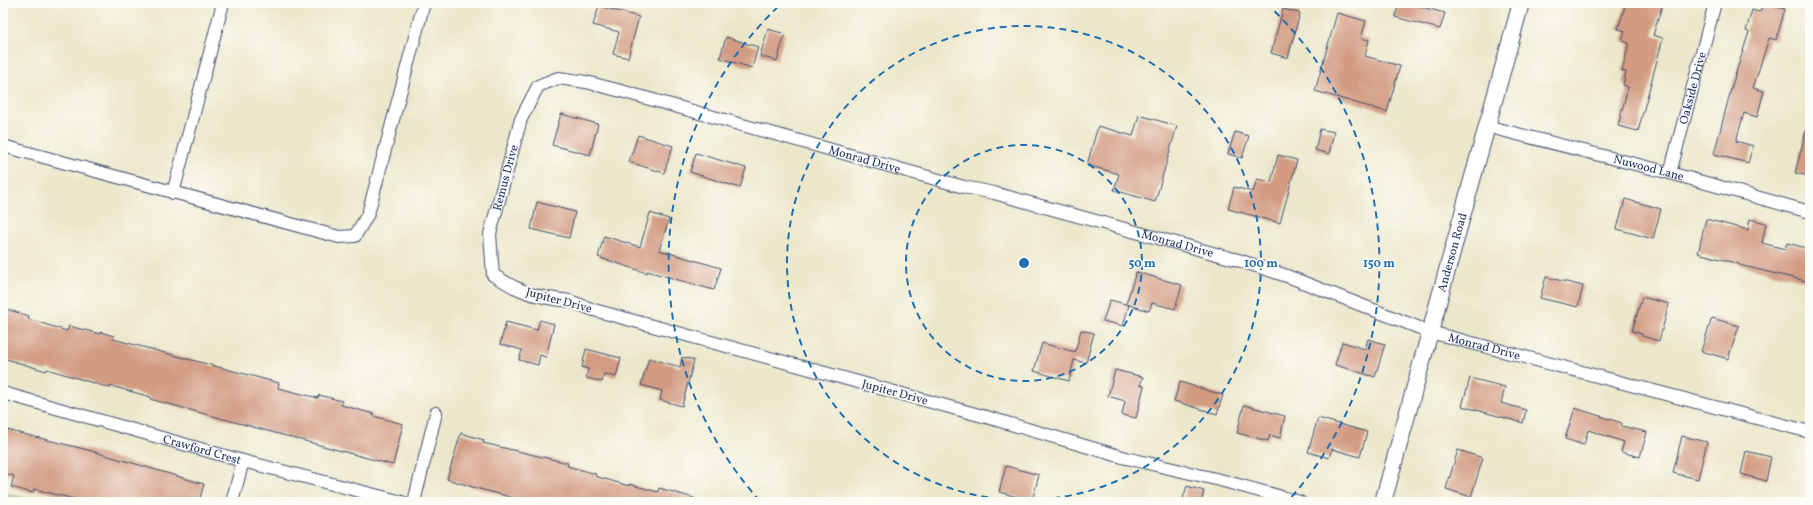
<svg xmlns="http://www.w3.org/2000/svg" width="1813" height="505" font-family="Vollkorn,serif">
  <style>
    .green { fill: #bdcf72; stroke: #6c7f68 }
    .building { fill: #d29b82 }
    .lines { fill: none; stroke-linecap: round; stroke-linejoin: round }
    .minor-casing { stroke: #3a4b6e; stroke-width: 14 }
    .tertiary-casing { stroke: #3a4b6e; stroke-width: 18 }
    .minor { stroke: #fff; stroke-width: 12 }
    .tertiary { stroke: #fff; stroke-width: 16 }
    .ring { fill: none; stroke: #1f6fb2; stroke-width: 2; stroke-dasharray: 7 5 }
    .labels { text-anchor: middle; stroke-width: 3.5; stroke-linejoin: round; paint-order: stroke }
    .street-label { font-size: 12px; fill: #1b2f5e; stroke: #fdfcf7 }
    .centre { fill: #1f6fb2; stroke: #fdfcf7; stroke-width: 2 }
    .ring-label { font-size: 12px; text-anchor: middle; font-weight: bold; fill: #1f6fb2; stroke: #fdfcf7; stroke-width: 3.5; stroke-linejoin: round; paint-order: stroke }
  </style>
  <rect width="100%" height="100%" fill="#fdfcf7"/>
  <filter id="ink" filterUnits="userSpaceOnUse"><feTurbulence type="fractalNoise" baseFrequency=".025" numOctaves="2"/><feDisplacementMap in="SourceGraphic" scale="8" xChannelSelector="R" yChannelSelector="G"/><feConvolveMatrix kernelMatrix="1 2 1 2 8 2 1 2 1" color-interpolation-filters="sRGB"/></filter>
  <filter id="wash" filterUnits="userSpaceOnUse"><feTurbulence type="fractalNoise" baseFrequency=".012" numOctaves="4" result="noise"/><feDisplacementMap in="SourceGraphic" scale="16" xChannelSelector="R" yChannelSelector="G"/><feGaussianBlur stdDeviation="0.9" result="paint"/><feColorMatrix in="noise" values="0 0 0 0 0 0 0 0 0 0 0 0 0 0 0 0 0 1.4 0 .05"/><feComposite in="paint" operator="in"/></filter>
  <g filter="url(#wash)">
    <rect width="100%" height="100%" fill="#ece7ca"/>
    <path class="green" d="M 3,493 L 39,502 L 3,502 Z"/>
    <g id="blocks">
      <g class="building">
        <path d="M 1399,3 L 1407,3 L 1445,13 L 1440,29 L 1395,17 Z"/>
        <path d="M 1626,3 L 1663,3 L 1653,35 L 1663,38 L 1638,131 L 1618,126 L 1628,87 L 1623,85 L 1626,72 L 1622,71 L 1629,43 L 1622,41 L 1625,31 L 1618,29 Z"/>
        <path d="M 1763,3 L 1785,9 L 1776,40 L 1769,38 L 1753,88 L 1764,91 L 1757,117 L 1744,113 L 1736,141 L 1753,146 L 1748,163 L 1714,154 L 1733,82 L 1749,32 L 1746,31 L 1752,10 L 1760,12 Z"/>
        <path d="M 599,6 L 639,17 L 628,58 L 613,54 L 619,32 L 593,25 Z"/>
        <path d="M 1283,9 L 1300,13 L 1288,58 L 1271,53 Z"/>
        <path d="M 1337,13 L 1366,21 L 1361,38 L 1369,40 L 1365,56 L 1400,66 L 1387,112 L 1315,91 Z"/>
        <path d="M 768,29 L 785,34 L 777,61 L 760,56 Z"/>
        <path d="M 726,37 L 758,47 L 752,68 L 720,58 Z"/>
        <path d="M 561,114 L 598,124 L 590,155 L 552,145 Z"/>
        <path d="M 1139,115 L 1177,126 L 1155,202 L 1114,190 L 1119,174 L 1087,165 L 1098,126 L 1133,136 Z"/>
        <path d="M 1320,129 L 1334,132 L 1329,154 L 1315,150 Z"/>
        <path d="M 1806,131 L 1810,131 L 1810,176 L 1795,173 Z"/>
        <path d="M 1235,132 L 1249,136 L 1242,158 L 1228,154 Z"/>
        <path d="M 638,135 L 673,146 L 664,173 L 629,162 Z"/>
        <path d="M 696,153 L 746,168 L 740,188 L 690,172 Z"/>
        <path d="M 1278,155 L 1297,160 L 1280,223 L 1228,209 L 1234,187 L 1253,192 L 1257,179 L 1271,182 Z"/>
        <path d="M 1625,199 L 1661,209 L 1653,239 L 1617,229 Z"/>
        <path d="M 537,202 L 575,212 L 569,238 L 531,229 Z"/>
        <path d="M 650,213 L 669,219 L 659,250 L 721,268 L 714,290 L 647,271 L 647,273 L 598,257 L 604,236 L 640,247 Z"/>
        <path d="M 1706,219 L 1748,230 L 1750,219 L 1766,223 L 1762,243 L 1785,249 L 1787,243 L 1810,249 L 1810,282 L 1739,265 L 1739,264 L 1698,253 Z"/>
        <path d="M 1136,272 L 1182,285 L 1175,309 L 1152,303 L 1149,311 L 1126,304 Z"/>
        <path d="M 1546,277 L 1583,286 L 1578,307 L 1540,298 Z"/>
        <path d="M 1642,297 L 1669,304 L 1659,341 L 1642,336 L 1642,334 L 1632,331 Z"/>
        <path d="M 1110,300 L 1129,305 L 1123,326 L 1103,321 Z"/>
        <path d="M 6,309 L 29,316 L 28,319 L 67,331 L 69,326 L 100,334 L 100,332 L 114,336 L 113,339 L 154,350 L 279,383 L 278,388 L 318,398 L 319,395 L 342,401 L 341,405 L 374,414 L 373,416 L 403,424 L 393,465 L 150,399 L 151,397 L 111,386 L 110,388 L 47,369 L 46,371 L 3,358 L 3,320 Z"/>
        <path d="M 1712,318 L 1739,326 L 1728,359 L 1701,351 Z"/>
        <path d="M 540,320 L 554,324 L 546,357 L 540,355 L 538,365 L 519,360 L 522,350 L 500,344 L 506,322 L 537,330 Z"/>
        <path d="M 1081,330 L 1094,333 L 1086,363 L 1074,360 L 1069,381 L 1034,371 L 1042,343 L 1075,352 Z"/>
        <path d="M 1368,339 L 1385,344 L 1375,377 L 1335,365 L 1342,342 L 1365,349 Z"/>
        <path d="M 586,349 L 621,358 L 616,377 L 604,374 L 602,382 L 586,378 L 588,369 L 582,367 Z"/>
        <path d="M 682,357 L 694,360 L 682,406 L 660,400 L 662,391 L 641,385 L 649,358 L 680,367 Z"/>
        <path d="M 1115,370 L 1143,377 L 1140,385 L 1144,386 L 1136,418 L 1122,415 L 1125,401 L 1108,396 Z"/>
        <path d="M 1470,378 L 1505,387 L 1501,403 L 1526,410 L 1523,423 L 1462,406 Z"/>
        <path d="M 1180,382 L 1223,395 L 1217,414 L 1174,401 Z"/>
        <path d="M 1244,405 L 1285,416 L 1280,438 L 1270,435 L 1268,441 L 1237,433 Z"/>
        <path d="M 1575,408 L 1622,423 L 1621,426 L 1647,432 L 1640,457 L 1621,452 L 1624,442 L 1588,430 L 1584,445 L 1565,439 Z"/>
        <path d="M 1318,418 L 1367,432 L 1360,457 L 1332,449 L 1329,458 L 1308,452 Z"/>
        <path d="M 3,429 L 88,450 L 204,484 L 199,502 L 73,502 L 74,499 L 34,489 L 33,493 L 11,487 L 14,476 L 3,473 Z"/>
        <path d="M 461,433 L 484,440 L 483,443 L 568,463 L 567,466 L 596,474 L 595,476 L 629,486 L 629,484 L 658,492 L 659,488 L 694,498 L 694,502 L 529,502 L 476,488 L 447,479 Z"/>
        <path d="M 1682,436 L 1707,442 L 1698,479 L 1673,473 Z"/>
        <path d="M 1458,450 L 1483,458 L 1471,497 L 1446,489 Z"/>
        <path d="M 1746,451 L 1771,457 L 1766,481 L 1741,474 Z"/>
        <path d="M 1006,466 L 1039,475 L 1032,501 L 999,492 Z"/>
        <path d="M 1187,486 L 1204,491 L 1201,502 L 1182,502 Z"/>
      </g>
    </g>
  </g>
  <g filter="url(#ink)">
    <use href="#blocks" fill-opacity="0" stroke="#3a4b6e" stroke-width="1"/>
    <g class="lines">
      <g class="minor-casing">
        <g id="minor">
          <path id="s1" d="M 1486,126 L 1670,173 L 1810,212"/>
          <path d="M 3,146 L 339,237 L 355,236 L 368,214 L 424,3"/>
          <path id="s2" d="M 1670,173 L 1715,3"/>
          <path d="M 173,193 L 223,3"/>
          <path id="s3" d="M 3,393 L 243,461 L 402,502"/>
          <path d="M 232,502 L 243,461"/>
          <path d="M 414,502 L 436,413"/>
          <path id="s4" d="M 1300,502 L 1220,480 L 1126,458 L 990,418 L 594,310 L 570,301 L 548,298 L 531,294 L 514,287 L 493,275 L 490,234 L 521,119 L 538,86 L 558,78 L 586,82 L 621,91 L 964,187 L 994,193 L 1238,260 L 1287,276 L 1430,332 L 1810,432"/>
        </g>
      </g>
      <g class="tertiary-casing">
        <g id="tertiary">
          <path id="s5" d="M 1383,502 L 1521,3"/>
        </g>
      </g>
      <use href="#minor" class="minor"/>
      <use href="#tertiary" class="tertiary"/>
    </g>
  </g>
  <g class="ring">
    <circle cx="1024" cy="263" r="118"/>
    <circle cx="1024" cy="263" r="237"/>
    <path d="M760 501A355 355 0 0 1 782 3M1266 3A355 355 0 0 1 1288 501"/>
  </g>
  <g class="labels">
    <g class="street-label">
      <text dy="4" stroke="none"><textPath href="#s2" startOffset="88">Oakside Drive</textPath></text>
      <text dy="4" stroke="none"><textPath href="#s4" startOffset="1376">Monrad Drive</textPath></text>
      <text dy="4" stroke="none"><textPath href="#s1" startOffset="168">Nuwood Lane</textPath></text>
      <text dy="4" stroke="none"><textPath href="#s4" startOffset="939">Remus Drive</textPath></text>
      <text dy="4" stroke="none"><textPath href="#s4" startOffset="1700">Monrad Drive</textPath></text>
      <text dy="4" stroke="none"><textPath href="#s5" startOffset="259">Anderson Road</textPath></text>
      <text transform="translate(559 300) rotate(15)" y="4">Jupiter Drive</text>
      <text dy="4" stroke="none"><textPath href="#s4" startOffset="2024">Monrad Drive</textPath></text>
      <text transform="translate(895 392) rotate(15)" y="4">Jupiter Drive</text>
      <text dy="4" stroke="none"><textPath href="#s3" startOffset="207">Crawford Crest</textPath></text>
    </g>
  </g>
  <circle cx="1024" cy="263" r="6" class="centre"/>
  <g class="ring-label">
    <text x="1142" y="267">50 m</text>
    <text x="1261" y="267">100 m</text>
    <text x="1379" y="267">150 m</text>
  </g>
  <rect width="1813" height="505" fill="none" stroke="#fdfcf7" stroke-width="16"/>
</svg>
